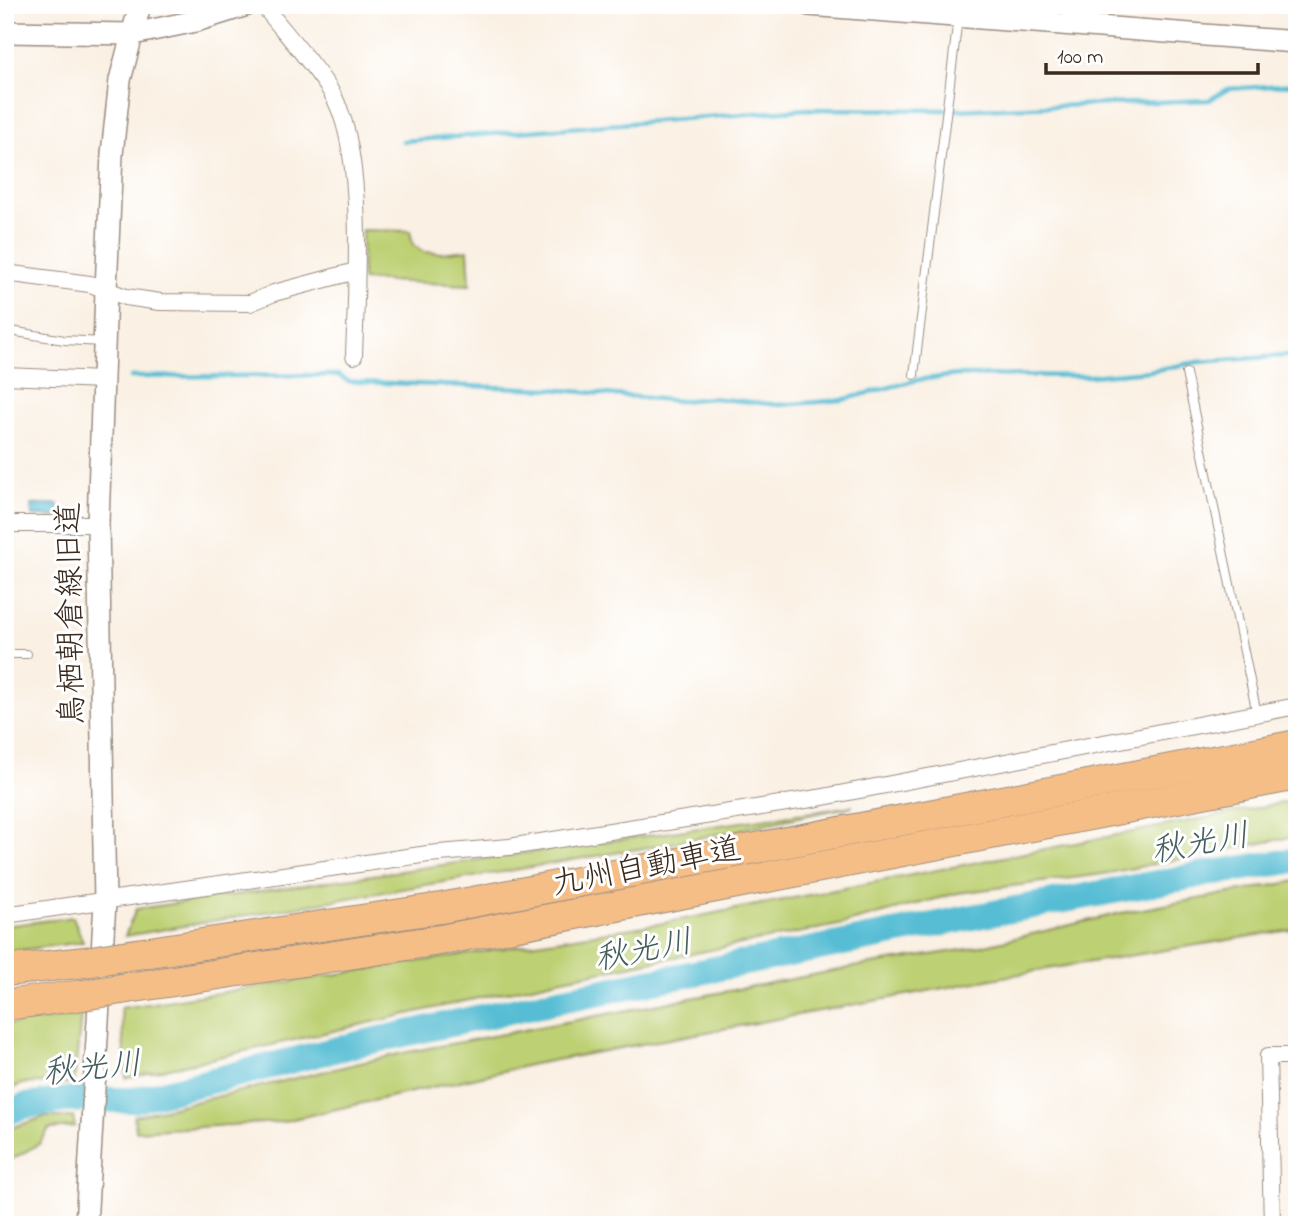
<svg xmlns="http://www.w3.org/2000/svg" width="1302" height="1230" font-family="'Indie Flower','Klee One',sans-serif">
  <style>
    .green { fill: #bdd073; stroke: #7c7d48; stroke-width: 2 }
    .water { fill: #56bdd4; stroke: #487479; stroke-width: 2 }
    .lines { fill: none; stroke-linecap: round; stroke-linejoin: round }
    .stream { stroke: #56bdd4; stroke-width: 4.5 }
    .river { stroke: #56bdd4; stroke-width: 26 }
    .service-casing { stroke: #9a8d80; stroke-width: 10 }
    .minor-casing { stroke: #9a8d80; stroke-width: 18 }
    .tertiary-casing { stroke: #9a8d80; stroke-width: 24 }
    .motorway-casing { stroke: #9a8d80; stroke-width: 32 }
    .service { stroke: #fff; stroke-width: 8 }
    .minor { stroke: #fff; stroke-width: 16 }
    .tertiary { stroke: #fff; stroke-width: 21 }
    .motorway { stroke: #f6be87; stroke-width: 30 }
    .motorway-bridge-casing { stroke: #9a8d80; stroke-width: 32; stroke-linecap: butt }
    .motorway-bridge { stroke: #f6be87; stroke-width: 30 }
    .labels { text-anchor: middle; stroke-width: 6; stroke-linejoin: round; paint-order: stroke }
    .street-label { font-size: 32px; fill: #3b2a1e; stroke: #fff }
    .water-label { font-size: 33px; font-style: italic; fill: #445d5e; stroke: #fff }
  </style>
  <rect width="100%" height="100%" fill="#fff"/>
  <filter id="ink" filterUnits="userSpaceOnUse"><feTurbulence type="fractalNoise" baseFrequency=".0143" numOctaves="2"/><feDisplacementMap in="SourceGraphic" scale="14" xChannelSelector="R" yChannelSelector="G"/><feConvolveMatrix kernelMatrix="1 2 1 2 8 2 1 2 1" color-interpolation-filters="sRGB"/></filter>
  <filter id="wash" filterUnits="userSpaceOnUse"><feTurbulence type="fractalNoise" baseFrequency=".00686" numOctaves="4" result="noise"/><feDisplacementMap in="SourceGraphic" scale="28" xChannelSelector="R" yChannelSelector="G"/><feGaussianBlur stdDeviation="1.57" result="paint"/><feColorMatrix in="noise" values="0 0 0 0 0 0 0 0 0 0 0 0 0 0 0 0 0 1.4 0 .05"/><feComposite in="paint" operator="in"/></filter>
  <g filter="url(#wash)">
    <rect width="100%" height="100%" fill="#faf0e3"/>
    <g class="green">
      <path d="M 362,230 L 410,231 L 413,245 L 424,252 L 440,253 L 468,250 L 470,285 L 362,280 Z"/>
      <path d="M 1297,800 L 1297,836 L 1103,874 L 958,893 L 843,924 L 558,980 L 126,1078 L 121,1008 L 664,923 Z"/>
      <path d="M 853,806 L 679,842 L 125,936 L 136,909 Z"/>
      <path d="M 1297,881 L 1297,929 L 1047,969 L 534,1064 L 280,1122 L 136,1131 L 134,1116 L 403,1053 L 865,965 L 968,949 L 1121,913 Z"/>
      <path d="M 73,917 L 83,942 L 5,952 L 5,926 Z"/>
      <path d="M 81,1015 L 74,1084 L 25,1083 L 5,1091 L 5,1025 Z"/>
      <path d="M 44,1117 L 73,1117 L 75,1127 L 49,1129 L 39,1144 L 5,1163 L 5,1130 Z"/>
    </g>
    <path class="water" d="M 58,504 L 61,510 L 58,517 L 32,516 L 31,505 Z"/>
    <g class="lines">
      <g class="stream">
        <path d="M 403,141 L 807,109 L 952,110 L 1209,100 L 1228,89 L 1297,84"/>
        <path d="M 131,377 L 338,375 L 348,381 L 361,382 L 551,389 L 679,401 L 712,398 L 780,405 L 842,400 L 917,380 L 957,375 L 1090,376 L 1149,371 L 1198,362 L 1297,355"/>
      </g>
      <path class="river" d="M 5,1113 L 25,1106 L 66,1100 L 134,1100 L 358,1044 L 550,1002 L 978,916 L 1205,874 L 1297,860"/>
    </g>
  </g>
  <g filter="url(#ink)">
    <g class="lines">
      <g class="service-casing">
        <g id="service">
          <path d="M 5,330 L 64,340 L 104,342"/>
          <path d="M 1186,373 L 1257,714"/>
          <path d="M 914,375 L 958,18"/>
          <path d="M 5,654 L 27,654"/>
        </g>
      </g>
      <g class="minor-casing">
        <g id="minor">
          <path d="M 263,5 C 285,33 310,60 330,90 C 367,148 356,287 354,356"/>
          <path d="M 5,273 L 90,284 L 126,297 L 160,302 L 250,303 L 274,293 L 356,271"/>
          <path d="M 5,376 L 103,380"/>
          <path d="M 5,524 L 98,524"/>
          <path d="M 5,915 L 428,854 L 509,847 L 818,798 L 1297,706"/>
          <path d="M 1272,1225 L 1268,1056 L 1297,1056"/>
        </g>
      </g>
      <g class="tertiary-casing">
        <g id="tertiary">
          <path d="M 809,5 L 1297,42"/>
          <path d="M 5,32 L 133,34 L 196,21 L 247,5"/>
          <path d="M 86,1225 L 105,902 L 98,524 L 106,290 L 112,154 L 120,80 L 140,5"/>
        </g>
      </g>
      <g class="motorway-casing">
        <g id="motorway">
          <path d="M 123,956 L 441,908 L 1297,745"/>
          <path d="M 5,971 L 85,962"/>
          <path d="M 121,989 L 446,939 L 1297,775"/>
          <path d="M 5,1005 L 83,995"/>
        </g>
      </g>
      <use href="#service" class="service"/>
      <use href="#minor" class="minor"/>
      <use href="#tertiary" class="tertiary"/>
      <use href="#motorway" class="motorway"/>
      <g class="motorway-bridge-casing">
        <g id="motorway-bridge">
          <path d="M 85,962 L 123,956"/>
          <path d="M 83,995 L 121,989"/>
        </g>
      </g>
      <use href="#motorway-bridge" class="motorway-bridge"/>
    </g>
  </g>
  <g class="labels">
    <g class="street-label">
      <text transform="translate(69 614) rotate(-91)" y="11">鳥栖朝倉線旧道</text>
      <text transform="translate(646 865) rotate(-11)" y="11">九州自動車道</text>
    </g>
    <g class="water-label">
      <text transform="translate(1200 841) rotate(-10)" y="12">秋光川</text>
      <text transform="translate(643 948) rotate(-11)" y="12">秋光川</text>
      <text transform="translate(92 1066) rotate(-6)" y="12">秋光川</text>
    </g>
  </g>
  <rect width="1302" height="1230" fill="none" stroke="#fff" stroke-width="28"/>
  <path d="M1046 63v10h212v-10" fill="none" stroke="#3b2a1e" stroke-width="3.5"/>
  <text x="1057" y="63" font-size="21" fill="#3b2a1e" stroke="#ffffff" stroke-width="5" paint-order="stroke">100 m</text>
</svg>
